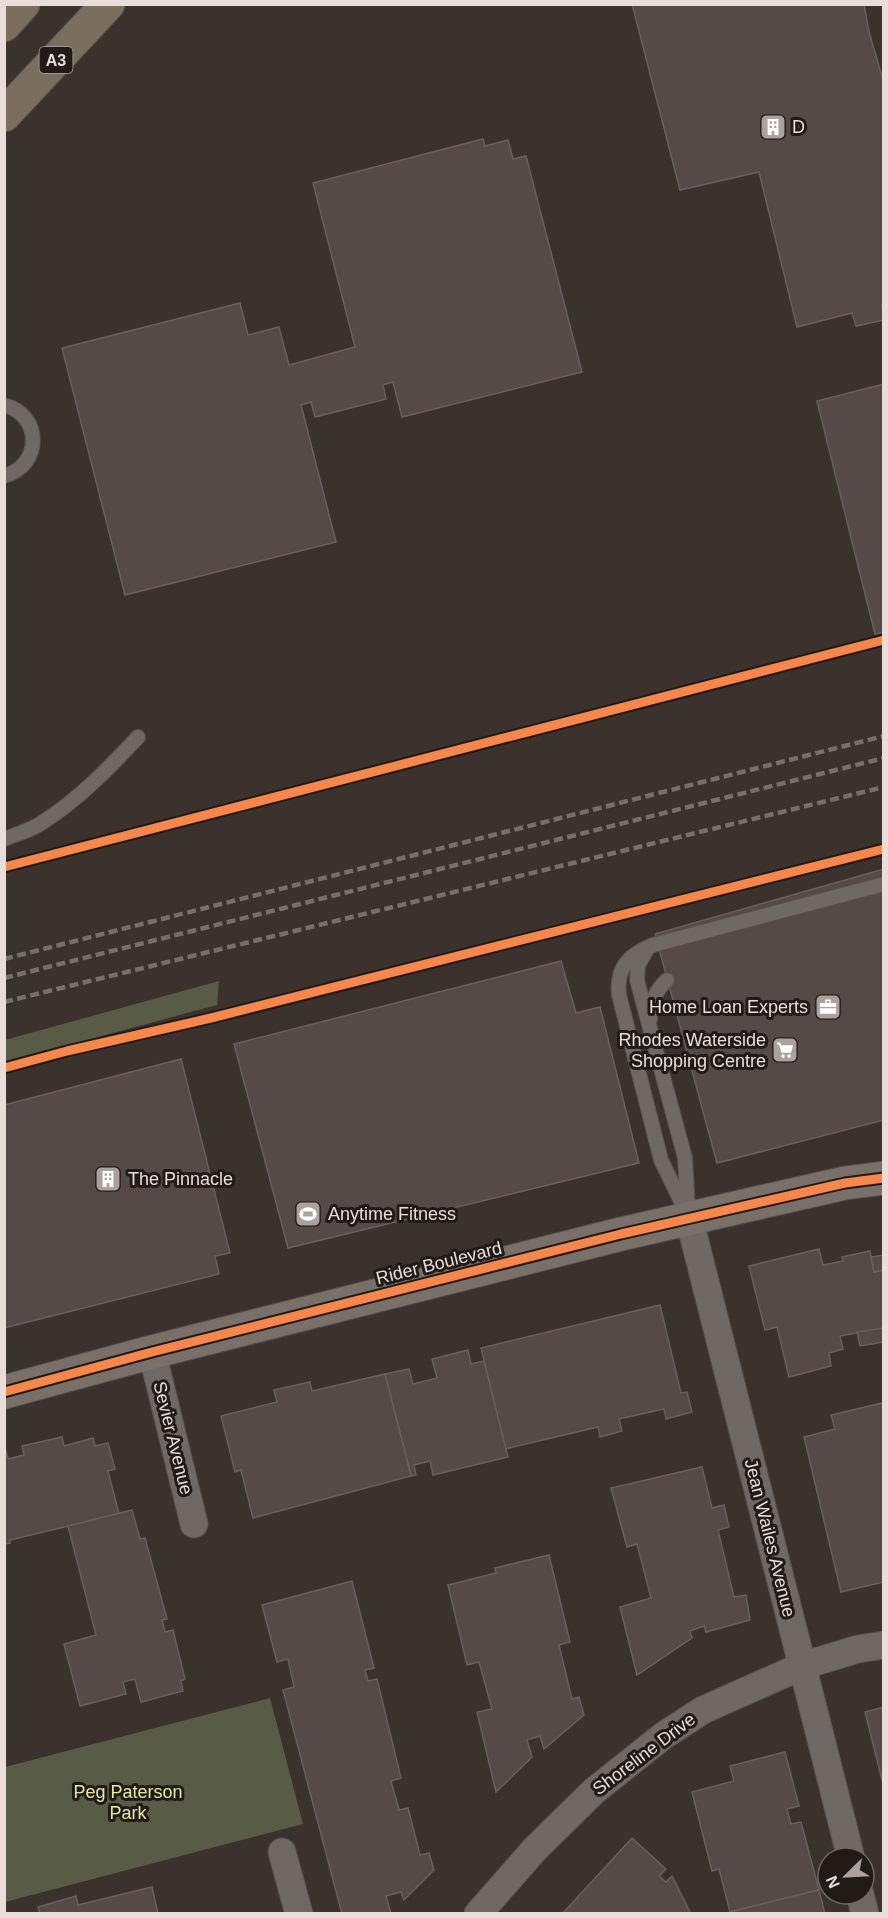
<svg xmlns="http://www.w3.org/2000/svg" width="888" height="1918" font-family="Arial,sans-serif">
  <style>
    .green { fill: #585b46 }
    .building { fill: #564a49; stroke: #68605e; stroke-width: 1.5 }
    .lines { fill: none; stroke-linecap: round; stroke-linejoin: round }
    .lane-casing { stroke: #59514e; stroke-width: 16 }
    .street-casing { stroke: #59514e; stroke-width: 29 }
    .secondary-casing { stroke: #59514e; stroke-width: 35 }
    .highway-casing { stroke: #59514e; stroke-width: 35 }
    .lane { stroke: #6f6864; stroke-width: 14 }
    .street { stroke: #6f6864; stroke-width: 27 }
    .secondary { stroke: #787069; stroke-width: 33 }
    .highway { stroke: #7a6f5e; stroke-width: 33 }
    .rail { stroke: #76706d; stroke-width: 4.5; stroke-dasharray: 9 4.5; stroke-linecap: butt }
    .cycleway-casing { stroke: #221a17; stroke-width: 13 }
    .cycleway { stroke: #f5874c; stroke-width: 9 }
    .labels { text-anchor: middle; stroke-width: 6; stroke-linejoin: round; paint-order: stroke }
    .shield { fill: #221a17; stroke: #ada29f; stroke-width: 1.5 }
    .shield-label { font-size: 16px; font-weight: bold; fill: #e8ddd9 }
    .poi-label { font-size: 18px; fill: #e8ddd9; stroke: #221a17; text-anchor: start }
    .street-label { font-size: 18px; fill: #e8ddd9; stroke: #221a17 }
    .park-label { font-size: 18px; fill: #dfe9a6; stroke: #221a17 }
  </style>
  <rect width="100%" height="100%" fill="#3b322e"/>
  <g class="green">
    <path d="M 219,981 L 217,1005 L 5,1062 L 5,1040 Z"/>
    <path d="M 270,1698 L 303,1824 L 5,1902 L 5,1767 Z"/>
  </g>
  <g class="building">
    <path d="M 632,4 L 864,4 L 869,32 L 884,83 L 884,305 L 882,305 L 884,320 L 856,326 L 852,313 L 797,327 L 759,172 L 680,190 Z"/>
    <path d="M 483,139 L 485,146 L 508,140 L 513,159 L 526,156 L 582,372 L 402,417 L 393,382 L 383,385 L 386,399 L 315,417 L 311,402 L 301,405 L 336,542 L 125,595 L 62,348 L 240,303 L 248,335 L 279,327 L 289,365 L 355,347 L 313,183 Z"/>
    <path d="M 884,384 L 884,632 L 875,634 L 817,401 Z"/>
    <path d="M 884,869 L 884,1120 L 717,1163 L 655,934 Z"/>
    <path d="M 561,961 L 576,1013 L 600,1007 L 639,1163 L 288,1248 L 234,1044 Z"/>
    <path d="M 181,1059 L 230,1253 L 215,1256 L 219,1274 L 4,1328 L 4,1105 Z"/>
    <path d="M 819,1249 L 823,1265 L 843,1261 L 842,1257 L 870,1251 L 874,1272 L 884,1270 L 884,1328 L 840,1336 L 843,1349 L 829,1353 L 831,1366 L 789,1377 L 777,1327 L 765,1330 L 749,1266 Z"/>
    <path d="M 884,1255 L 884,1270 L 874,1272 L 871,1257 Z"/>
    <path d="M 660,1305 L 681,1393 L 687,1392 L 692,1412 L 666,1419 L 664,1409 L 619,1419 L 622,1431 L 600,1437 L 598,1427 L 505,1449 L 481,1348 Z"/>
    <path d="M 884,1328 L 884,1342 L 860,1346 L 857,1332 Z"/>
    <path d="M 468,1350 L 471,1364 L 484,1361 L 508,1457 L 433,1475 L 430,1461 L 414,1465 L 416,1475 L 411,1476 L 385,1374 L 409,1369 L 413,1384 L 437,1378 L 432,1359 Z"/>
    <path d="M 385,1374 L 411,1476 L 253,1518 L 241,1470 L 235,1472 L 221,1416 L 277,1402 L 274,1390 L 310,1382 L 312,1391 Z"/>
    <path d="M 882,1403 L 884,1411 L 884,1582 L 841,1592 L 804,1437 L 835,1429 L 831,1415 Z"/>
    <path d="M 62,1437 L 64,1446 L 93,1438 L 95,1446 L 108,1443 L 115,1469 L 108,1471 L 119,1514 L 10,1540 L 10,1543 L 4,1544 L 4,1451 L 6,1451 L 8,1459 L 24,1455 L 22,1446 Z"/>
    <path d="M 702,1467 L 712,1508 L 724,1505 L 729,1527 L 718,1530 L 734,1597 L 746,1595 L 750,1620 L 706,1632 L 704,1626 L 690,1631 L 692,1638 L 637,1675 L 620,1607 L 651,1598 L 637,1544 L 627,1547 L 611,1488 Z"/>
    <path d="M 132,1510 L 140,1539 L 145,1538 L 167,1619 L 162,1620 L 165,1632 L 173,1630 L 185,1679 L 181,1681 L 183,1691 L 141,1702 L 135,1679 L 123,1682 L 126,1694 L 80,1706 L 64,1644 L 96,1635 L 68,1526 Z"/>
    <path d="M 549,1555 L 570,1642 L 559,1645 L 572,1699 L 579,1697 L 584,1715 L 544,1749 L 540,1736 L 527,1740 L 532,1757 L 496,1792 L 477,1712 L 492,1709 L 479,1662 L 467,1665 L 448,1585 L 496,1573 L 495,1568 Z"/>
    <path d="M 352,1581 L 374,1668 L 365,1670 L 368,1681 L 377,1679 L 401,1778 L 391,1781 L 399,1810 L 408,1808 L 420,1855 L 429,1853 L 434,1870 L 404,1900 L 401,1892 L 386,1896 L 391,1914 L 342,1914 L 283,1690 L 294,1687 L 288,1659 L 277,1662 L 262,1605 Z"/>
    <path d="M 884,1707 L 884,1788 L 865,1712 Z"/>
    <path d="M 785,1752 L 799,1806 L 787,1809 L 791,1824 L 801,1822 L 819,1890 L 730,1912 L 719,1869 L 712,1871 L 692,1792 L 734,1781 L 730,1766 Z"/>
    <path d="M 632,1838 L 666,1869 L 659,1876 L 666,1882 L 672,1876 L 691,1914 L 562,1914 Z"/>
    <path d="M 152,1887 L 158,1914 L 40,1914 L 38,1907 L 76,1896 L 78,1905 Z"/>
    <path d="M 819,1890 L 825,1914 L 731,1914 L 730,1912 Z"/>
  </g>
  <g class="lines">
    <g class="lane-casing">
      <g id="lane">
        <path d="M 4,405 C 43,415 42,466 4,476"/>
        <path d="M 4,839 C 17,834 32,830 43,822 C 79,799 109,768 138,737"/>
        <path d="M 648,948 L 638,965 L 637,980 L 685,1158 L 688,1210"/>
        <path d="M 650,1019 C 650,1003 656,990 667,980"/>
        <path d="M 689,1218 L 661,1160 L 619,995 C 616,968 628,955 653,945 L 884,884"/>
      </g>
    </g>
    <g class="street-casing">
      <g id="street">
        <path d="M 689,1218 L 851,1858"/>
        <path d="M 152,1352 L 194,1524"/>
        <path d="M 282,1852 L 299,1914"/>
        <path d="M 860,1894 L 865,1914"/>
        <path d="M 478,1914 L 535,1849 L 594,1791 L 663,1736 L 703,1710 L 802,1666 L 858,1649 L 884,1645"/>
      </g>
    </g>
    <g class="secondary-casing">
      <path id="secondary" d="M 4,1392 L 152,1352 L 621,1234 L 845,1183 L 884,1178"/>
    </g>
    <g class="highway-casing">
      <g id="highway">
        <path d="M 4,25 L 23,4"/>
        <path d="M 4,115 L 108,4"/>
      </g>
    </g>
    <use href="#lane" class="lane"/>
    <use href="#street" class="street"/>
    <use href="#secondary" class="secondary"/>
    <use href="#highway" class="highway"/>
    <g class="rail">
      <path d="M 4,959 L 884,736"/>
      <path d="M 4,978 L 884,758"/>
      <path d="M 4,1002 L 884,787"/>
    </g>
    <g class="cycleway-casing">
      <g id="cycleway">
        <path d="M 4,867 L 884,640"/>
        <path d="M 4,1068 L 67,1051 L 211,1018 L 884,849"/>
        <path d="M 4,1392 L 152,1352 L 621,1234 L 845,1183 L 884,1178"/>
      </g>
    </g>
    <use href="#cycleway" class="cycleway"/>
  </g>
  <defs>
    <g id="building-square" transform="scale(1.35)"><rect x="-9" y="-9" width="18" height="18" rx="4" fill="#aba19d" stroke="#221a17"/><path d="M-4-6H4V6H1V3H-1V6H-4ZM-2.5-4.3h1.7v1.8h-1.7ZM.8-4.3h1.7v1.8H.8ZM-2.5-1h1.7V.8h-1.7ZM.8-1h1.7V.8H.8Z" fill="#fff"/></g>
    <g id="office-square" transform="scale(1.35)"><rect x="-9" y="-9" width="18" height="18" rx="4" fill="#aba19d" stroke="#221a17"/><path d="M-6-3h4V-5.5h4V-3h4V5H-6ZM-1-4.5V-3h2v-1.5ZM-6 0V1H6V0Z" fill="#fff"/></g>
    <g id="supermarket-square" transform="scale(1.35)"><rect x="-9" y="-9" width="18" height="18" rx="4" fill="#aba19d" stroke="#221a17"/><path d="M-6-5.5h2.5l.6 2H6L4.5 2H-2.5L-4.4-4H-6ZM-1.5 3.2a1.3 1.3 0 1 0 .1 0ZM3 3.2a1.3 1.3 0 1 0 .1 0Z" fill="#fff"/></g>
    <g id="stadium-square" transform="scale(1.35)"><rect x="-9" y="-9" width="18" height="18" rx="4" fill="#aba19d" stroke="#221a17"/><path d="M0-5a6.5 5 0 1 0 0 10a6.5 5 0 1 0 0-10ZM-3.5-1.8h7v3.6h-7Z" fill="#fff"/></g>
  </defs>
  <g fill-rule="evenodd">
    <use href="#building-square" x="773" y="127"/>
    <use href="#office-square" x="828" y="1007"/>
    <use href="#supermarket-square" x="785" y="1050"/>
    <use href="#building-square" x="108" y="1179"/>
    <use href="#stadium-square" x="308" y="1214"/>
  </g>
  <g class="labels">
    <rect class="shield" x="39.5" y="47" width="33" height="26" rx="4.5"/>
    <g class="shield-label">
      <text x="56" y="66">A3</text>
    </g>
    <g class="poi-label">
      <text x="792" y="133">D</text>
      <text x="808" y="1013" text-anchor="end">Home Loan Experts</text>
      <text x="766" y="1046" text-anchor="end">Rhodes Waterside<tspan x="766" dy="21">Shopping Centre</tspan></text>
      <text x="128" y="1185">The Pinnacle</text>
      <text x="328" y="1220">Anytime Fitness</text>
    </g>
    <g class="street-label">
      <text transform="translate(439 1263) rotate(-14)" y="6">Rider Boulevard</text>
      <text transform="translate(173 1438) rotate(76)" y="6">Sevier Avenue</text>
      <text transform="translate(770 1538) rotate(76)" y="6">Jean Wailes Avenue</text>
      <text transform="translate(644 1754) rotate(-37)" y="6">Shoreline Drive</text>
    </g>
    <g class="park-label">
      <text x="128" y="1798">Peg Paterson<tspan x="128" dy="21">Park</tspan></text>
    </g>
  </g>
  <rect width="888" height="1918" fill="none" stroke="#e8ddd9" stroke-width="12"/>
  <g transform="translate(846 1876) rotate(246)"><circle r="28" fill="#221a17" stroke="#716865" stroke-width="1.5"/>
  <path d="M0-4.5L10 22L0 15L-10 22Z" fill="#aba19d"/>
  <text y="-9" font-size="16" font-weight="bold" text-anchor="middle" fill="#e8ddd9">N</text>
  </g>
</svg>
